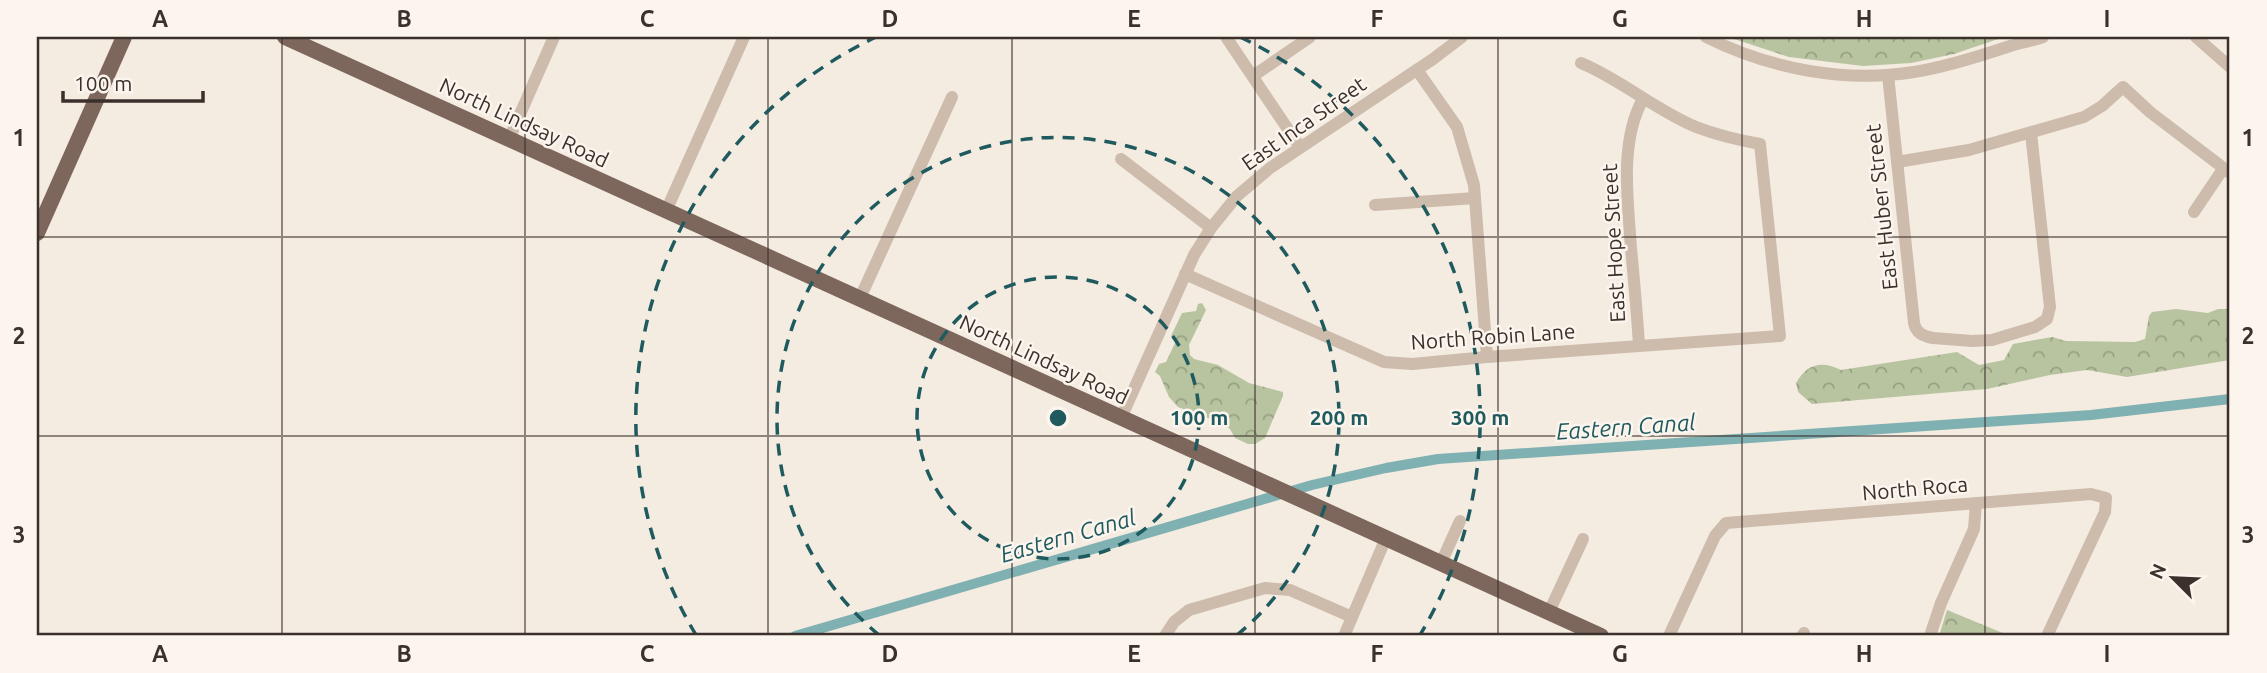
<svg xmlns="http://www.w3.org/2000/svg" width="2267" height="673" font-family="Ubuntu,sans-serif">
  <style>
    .park { fill: url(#park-crowns) }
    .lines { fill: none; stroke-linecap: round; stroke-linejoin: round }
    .canal { stroke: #7fb0b2; stroke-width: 10 }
    .minor { stroke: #cdbbac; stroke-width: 12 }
    .major { stroke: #7d675c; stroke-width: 16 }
    .grid { fill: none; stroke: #3b302b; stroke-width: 2; stroke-opacity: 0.55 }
    .ring { fill: none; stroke: #1f5a5e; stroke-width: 3.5; stroke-dasharray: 12 9 }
    .labels { text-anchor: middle; stroke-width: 5; stroke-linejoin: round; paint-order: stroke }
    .street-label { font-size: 21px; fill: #3b302b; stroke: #fbf5ee }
    .water-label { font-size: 23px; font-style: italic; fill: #1f5a5e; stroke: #fbf5ee }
    .centre { fill: #1f5a5e; stroke: #fbf5ee; stroke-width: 3.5 }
    .ring-label { font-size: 21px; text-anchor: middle; font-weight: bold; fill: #1f5a5e; stroke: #fbf5ee; stroke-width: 5; stroke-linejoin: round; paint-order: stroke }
    .neatline { fill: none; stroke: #3b302b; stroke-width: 2.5 }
    .grid-label { font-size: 23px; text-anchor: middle; font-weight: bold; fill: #3b302b }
  </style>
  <defs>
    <pattern id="park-crowns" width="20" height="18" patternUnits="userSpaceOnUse" patternTransform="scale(1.75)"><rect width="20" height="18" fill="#b8c4a0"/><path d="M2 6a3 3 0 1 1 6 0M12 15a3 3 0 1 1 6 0" fill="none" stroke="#97a083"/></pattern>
  </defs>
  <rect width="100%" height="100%" fill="#f4ebe1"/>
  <g class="park">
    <path d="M 1728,37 L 2004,37 L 1954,54 L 1911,63 L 1863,66 L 1789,57 Z"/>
    <path d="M 1202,303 L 1206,310 L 1189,345 L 1190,355 L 1194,359 L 1218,365 L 1249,383 L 1283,392 L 1283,396 L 1265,438 L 1255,444 L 1248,444 L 1235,438 L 1230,429 L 1219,422 L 1178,407 L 1169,397 L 1160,376 L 1155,372 L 1159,364 L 1166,362 L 1175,343 L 1175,339 L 1171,336 L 1182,313 L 1196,311 L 1198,304 Z"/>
    <path d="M 2176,309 L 2208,313 L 2218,309 L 2230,309 L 2230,360 L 2127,377 L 2087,370 L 2050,375 L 1987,389 L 1812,404 L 1798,392 L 1796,383 C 1807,364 1821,360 1841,370 L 1957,352 L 1979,365 L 2004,360 L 2013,344 L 2052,337 L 2066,341 L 2135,342 L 2145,339 L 2149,316 L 2152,312 Z"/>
    <path d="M 1947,610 L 2010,636 L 1939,636 Z"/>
  </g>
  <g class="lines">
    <path class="canal" d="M 795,636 L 1312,485 L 1386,468 L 1438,459 L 2091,415 L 2230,399"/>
    <g class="minor">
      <path d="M 1226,37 L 1300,147"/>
      <path d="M 1706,37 C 1770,69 1844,83 1914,72 C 1946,67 1977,57 2007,47 C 2019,43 2032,41 2043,37"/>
      <path d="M 2196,37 L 2230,67"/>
      <path d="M 1417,70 L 1457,127 L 1474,185 L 1487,357"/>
      <path d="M 1888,75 L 1914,323 C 1916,333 1923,336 1933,338 L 1972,341 L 1992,340 L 2035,327 L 2047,319 L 2050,307 L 2031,133"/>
      <path d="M 1253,76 L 1310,37"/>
      <path d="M 509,139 L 554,37"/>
      <path d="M 1121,159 L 1211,228"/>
      <path d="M 1897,162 L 1969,150 L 2084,117 L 2102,106 L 2123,87 L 2150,112 L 2230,173"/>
      <path d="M 1375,205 L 1475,198"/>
      <path d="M 666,211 L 744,37"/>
      <path d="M 2194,212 L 2223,169"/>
      <path d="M 1185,274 L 1384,362 L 1412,364 L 1487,357 L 1780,336 L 1760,144 C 1738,140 1717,135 1696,127 C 1655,110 1622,80 1581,63"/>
      <path d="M 860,298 L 952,97"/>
      <path d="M 1639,345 C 1637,313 1634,280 1631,248 C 1628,201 1619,142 1643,99"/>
      <path d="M 1121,418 L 1194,255 L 1211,228 L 1237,196 L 1270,168 L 1433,59 L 1462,37"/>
      <path d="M 1441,563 L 1460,521"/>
      <path d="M 1549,612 L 1583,539"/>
      <path d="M 1165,636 L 1174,622 L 1189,610 L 1265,588 L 1290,590 L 1352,617"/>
      <path d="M 1344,636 L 1386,538"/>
      <path d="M 1669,636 L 1715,536 L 1726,523 L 2091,494 L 2106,498 L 2105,512 L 2047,636"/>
      <path d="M 1802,636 L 1804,633"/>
      <path d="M 1930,636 L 1941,603 L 1974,529 L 1976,503"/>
    </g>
    <g class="major">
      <path d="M 285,37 L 1601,636"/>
      <path d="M 37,233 L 124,37"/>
    </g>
  </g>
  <path class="grid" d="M 282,37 L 282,636M 525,37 L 525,636M 768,37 L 768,636M 1012,37 L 1012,636M 1255,37 L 1255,636M 1498,37 L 1498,636M 1742,37 L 1742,636M 1985,37 L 1985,636M 37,237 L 2230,237M 37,436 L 2230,436"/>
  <g class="ring">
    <circle cx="1058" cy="418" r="141"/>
    <path d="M879 635A281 281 0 1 1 1237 635"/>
    <path d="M696 635A422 422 0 0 1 876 37M1240 37A422 422 0 0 1 1420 635"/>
  </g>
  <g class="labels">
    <g class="street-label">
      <text transform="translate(524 123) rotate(25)" y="7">North Lindsay Road</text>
      <text transform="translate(1304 124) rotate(-35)" y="7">East Inca Street</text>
      <text transform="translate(1882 207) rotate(-96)" y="7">East Huber Street</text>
      <text transform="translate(1614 243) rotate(-93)" y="7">East Hope Street</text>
      <text transform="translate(1493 337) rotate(-4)" y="7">North Robin Lane</text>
      <text transform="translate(1044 360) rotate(25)" y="7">North Lindsay Road</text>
      <text transform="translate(1915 489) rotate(-5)" y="7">North Roca</text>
    </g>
    <g class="water-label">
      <text transform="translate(1626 427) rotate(-4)" y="8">Eastern Canal</text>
      <text transform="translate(1068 536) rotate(-16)" y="8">Eastern Canal</text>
    </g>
  </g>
  <circle cx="1058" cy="418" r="10" class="centre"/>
  <g class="ring-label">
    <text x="1199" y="425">100 m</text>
    <text x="1339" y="425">200 m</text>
    <text x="1480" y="425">300 m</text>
  </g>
  <rect width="2267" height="673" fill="none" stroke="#fbf5ee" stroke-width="77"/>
  <g transform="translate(2173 578) rotate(294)" stroke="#fbf5ee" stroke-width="5" paint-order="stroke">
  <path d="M0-5L12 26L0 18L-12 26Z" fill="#3b302b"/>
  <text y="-10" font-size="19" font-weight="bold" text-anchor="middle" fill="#3b302b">N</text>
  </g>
  <path d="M63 91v10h140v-10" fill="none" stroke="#3b302b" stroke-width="3.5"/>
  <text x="74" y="91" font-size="21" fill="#3b302b" stroke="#fbf5ee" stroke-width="5" paint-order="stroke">100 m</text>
  <rect x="38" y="38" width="2190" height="596" class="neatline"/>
  <g class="grid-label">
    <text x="160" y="27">A</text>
    <text x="404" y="27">B</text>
    <text x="647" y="27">C</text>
    <text x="890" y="27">D</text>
    <text x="1134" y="27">E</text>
    <text x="1377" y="27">F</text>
    <text x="1620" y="27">G</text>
    <text x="1864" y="27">H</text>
    <text x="2107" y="27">I</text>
    <text x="19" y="146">1</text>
    <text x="2248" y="146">1</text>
    <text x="19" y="344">2</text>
    <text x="2248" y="344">2</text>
    <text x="19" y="543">3</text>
    <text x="2248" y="543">3</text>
    <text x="160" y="662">A</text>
    <text x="404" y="662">B</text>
    <text x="647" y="662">C</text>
    <text x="890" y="662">D</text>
    <text x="1134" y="662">E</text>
    <text x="1377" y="662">F</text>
    <text x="1620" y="662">G</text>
    <text x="1864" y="662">H</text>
    <text x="2107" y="662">I</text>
  </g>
</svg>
